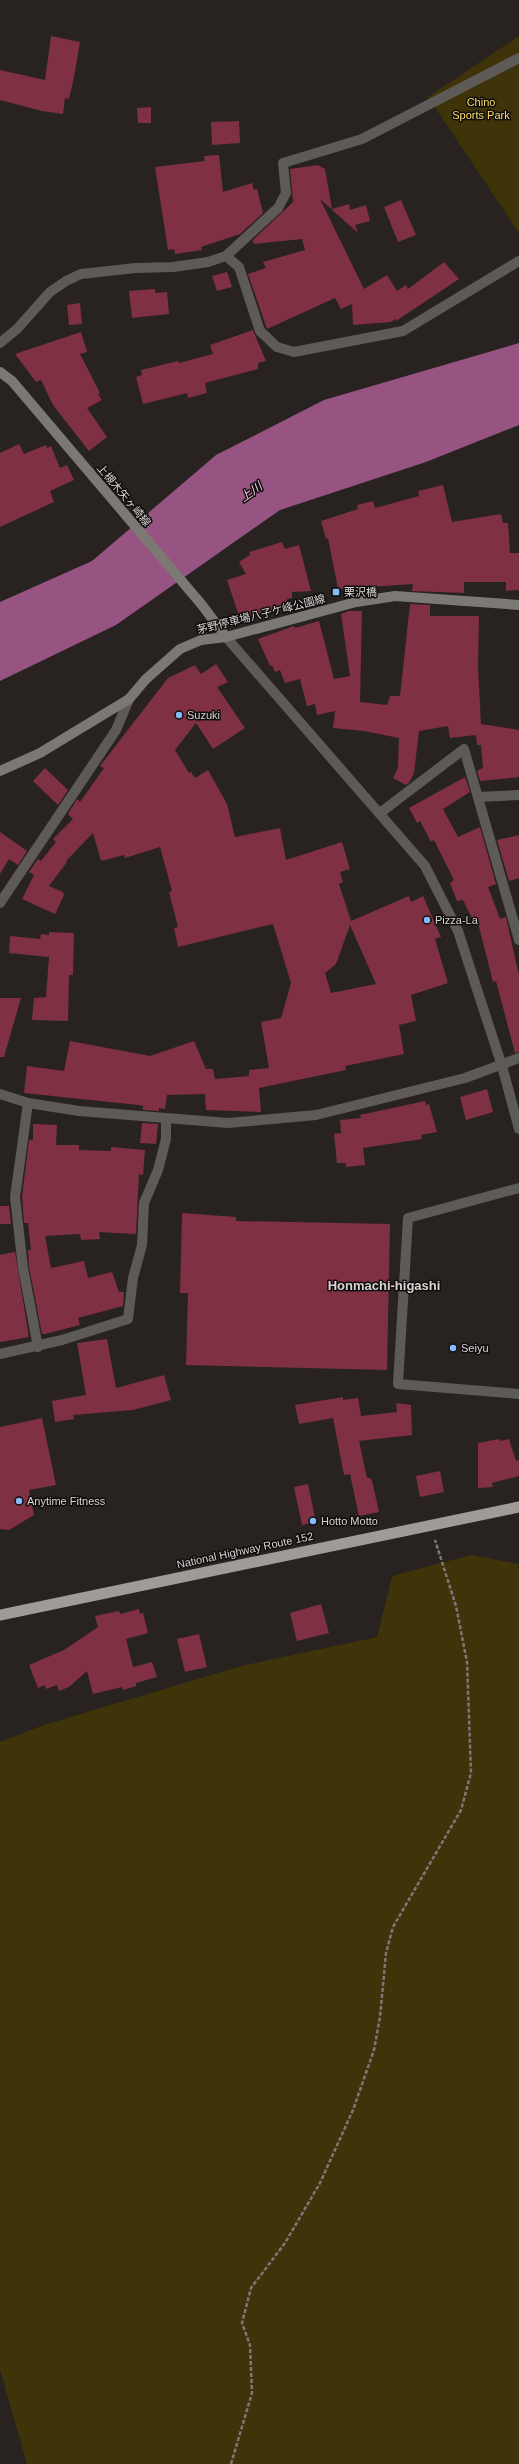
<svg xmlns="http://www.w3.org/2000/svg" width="519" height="2464" font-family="Helvetica,'Noto Sans JP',sans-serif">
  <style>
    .green { fill: #3e3309 }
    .water { fill: #975382 }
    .building { fill: #7f3043; fill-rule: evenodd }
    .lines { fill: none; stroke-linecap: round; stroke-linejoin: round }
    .path { stroke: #7d7877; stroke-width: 2.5; stroke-dasharray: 4 2; stroke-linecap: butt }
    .service { stroke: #5d5a58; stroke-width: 10 }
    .minor { stroke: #5d5a58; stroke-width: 10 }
    .tertiary { stroke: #5d5a58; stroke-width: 10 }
    .secondary { stroke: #7c7975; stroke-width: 10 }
    .trunk { stroke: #a09b96; stroke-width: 11 }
    .poi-dot { fill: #86bbfb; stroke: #0f0c0c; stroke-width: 1.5 }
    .labels { text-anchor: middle; stroke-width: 3; stroke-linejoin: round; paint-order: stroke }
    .park-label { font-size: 11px; fill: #fddc67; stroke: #0f0c0c }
    .street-label { font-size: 11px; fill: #d9d5d4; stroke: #0f0c0c }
    .poi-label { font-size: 11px; fill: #d9d5d4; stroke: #0f0c0c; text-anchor: start }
    .water-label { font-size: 12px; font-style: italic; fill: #f3cce5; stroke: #0f0c0c }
    .quarter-label { font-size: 13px; font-weight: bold; fill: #d9d5d4; stroke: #0f0c0c }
  </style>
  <rect width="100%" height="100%" fill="#282220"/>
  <g class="green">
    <path d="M 519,36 L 519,233 L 428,97 Z"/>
    <path d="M 471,1555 L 519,1564 L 519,2464 L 27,2464 L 0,2370 L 0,1742 L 44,1725 L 241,1666 L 377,1637 L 392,1576 Z"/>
  </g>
  <path class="water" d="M 519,343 L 519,425 L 426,462 L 280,510 L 116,625 L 0,681 L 0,602 L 92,561 L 216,455 L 324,400 Z"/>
  <g class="building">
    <path d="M 51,36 L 80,42 L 74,77 L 69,99 L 65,98 L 63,114 L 42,111 L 0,100 L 0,70 L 45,80 Z"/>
    <path d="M 151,107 L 151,123 L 138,123 L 137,108 Z"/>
    <path d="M 239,121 L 240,143 L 212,145 L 211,122 Z"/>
    <path d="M 219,155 L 223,192 L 252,183 L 254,190 L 257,189 L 263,213 L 240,234 L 201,247 L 202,250 L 175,254 L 174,249 L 168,250 L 155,167 L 205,161 L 204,156 Z"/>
    <path d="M 318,165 L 325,169 L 332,209 L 349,204 L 350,210 L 366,205 L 370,221 L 355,225 L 358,233 L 320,199 L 364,289 L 387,275 L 397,291 L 406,285 L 408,289 L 444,262 L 459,279 L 396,321 L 396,319 L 391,322 L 353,325 L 352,304 L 341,309 L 335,298 L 267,329 L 248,274 L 266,268 L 263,262 L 305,250 L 302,239 L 254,244 L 253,240 L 293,202 L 290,169 Z"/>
    <path d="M 401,200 L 416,235 L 398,242 L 384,207 Z"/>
    <path d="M 227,272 L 232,287 L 217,291 L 212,276 Z"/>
    <path d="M 155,289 L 155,293 L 167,292 L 169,314 L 132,318 L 129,291 Z"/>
    <path d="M 80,303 L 82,324 L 69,325 L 67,305 Z"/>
    <path d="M 253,330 L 266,361 L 258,363 L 258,369 L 205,383 L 207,393 L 188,398 L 187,393 L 143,404 L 136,377 L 142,375 L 141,370 L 178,361 L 179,363 L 213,354 L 210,345 Z"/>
    <path d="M 81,332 L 87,352 L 80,354 L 100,393 L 98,394 L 102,400 L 87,408 L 107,437 L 89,451 L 53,405 L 41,380 L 36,382 L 15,354 Z"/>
    <path d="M 19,444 L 24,454 L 46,445 L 47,448 L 51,446 L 60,468 L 67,465 L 74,480 L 50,491 L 54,502 L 0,527 L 0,453 Z"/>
    <path d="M 443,485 L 452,522 L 501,514 L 503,523 L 508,523 L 510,553 L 519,553 L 519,590 L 506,591 L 506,582 L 464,582 L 464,593 L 412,591 L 413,584 L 338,589 L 328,538 L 326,539 L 321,521 L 358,509 L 357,505 L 373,501 L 375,508 L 419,496 L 418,491 Z"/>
    <path d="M 282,542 L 285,549 L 299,545 L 311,591 L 292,592 L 292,598 L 287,599 L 289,606 L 240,619 L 227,580 L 246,574 L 239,562 L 250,555 L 249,552 Z"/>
    <path d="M 410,604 L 430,605 L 430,616 L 479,616 L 478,668 L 481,724 L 519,730 L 519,777 L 480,781 L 477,771 L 483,768 L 481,745 L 477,745 L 476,735 L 450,738 L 448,726 L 419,731 L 414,773 L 409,783 L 406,785 L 393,778 L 398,768 L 399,738 L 364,731 L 333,728 L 335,711 L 317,715 L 315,704 L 307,706 L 300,679 L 285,683 L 280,670 L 275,672 L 272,665 L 270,666 L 258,639 L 294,626 L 295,628 L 319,621 L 334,679 L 350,676 L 341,614 L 349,611 L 362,611 L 360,702 L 387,705 L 390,696 L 400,696 Z"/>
    <path d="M 216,664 L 228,682 L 217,687 L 245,728 L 213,749 L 196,723 L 175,750 L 189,773 L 191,772 L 195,778 L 208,770 L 227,804 L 235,837 L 280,828 L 286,860 L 342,842 L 350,869 L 340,872 L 343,882 L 339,884 L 351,921 L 409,896 L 411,902 L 423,896 L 441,937 L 435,939 L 448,983 L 411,995 L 416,1021 L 399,1025 L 404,1054 L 345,1066 L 346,1070 L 259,1088 L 261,1112 L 206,1110 L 205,1094 L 167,1095 L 165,1109 L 159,1108 L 159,1111 L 143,1110 L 143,1106 L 138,1105 L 24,1093 L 27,1066 L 64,1071 L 70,1041 L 150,1056 L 194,1041 L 206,1069 L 213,1069 L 215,1079 L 249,1076 L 249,1070 L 269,1068 L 261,1022 L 281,1018 L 291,983 L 273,924 L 178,947 L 174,928 L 178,927 L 169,892 L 172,891 L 160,847 L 125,858 L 124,855 L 101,861 L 93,833 L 66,861 L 67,862 L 49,886 L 63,892 L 64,895 L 55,914 L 22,899 L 34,875 L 29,872 L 38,859 L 41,861 L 56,842 L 53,839 L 73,819 L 68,814 L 77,799 L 80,802 L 104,768 L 100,766 L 168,678 L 195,665 L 201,674 ZM 350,925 L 376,984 L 331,993 L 325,973 L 336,964 Z"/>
    <path d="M 45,768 L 68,790 L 58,805 L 33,781 Z"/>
    <path d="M 465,777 L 470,792 L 443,809 L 458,837 L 480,827 L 496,884 L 488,887 L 500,919 L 506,917 L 519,975 L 519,1052 L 515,1053 L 496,981 L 493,982 L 478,923 L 475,924 L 463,900 L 457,901 L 450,883 L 454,880 L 434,840 L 431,842 L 420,821 L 417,823 L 409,808 Z"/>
    <path d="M 0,832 L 27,851 L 18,865 L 9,859 L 0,874 Z"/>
    <path d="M 519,835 L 519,878 L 509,881 L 497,840 Z"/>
    <path d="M 49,932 L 74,933 L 73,975 L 69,975 L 68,1021 L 32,1020 L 34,998 L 46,997 L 49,957 L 9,953 L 10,936 L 40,939 L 41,934 L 49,935 Z"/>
    <path d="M 0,998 L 21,998 L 4,1057 L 0,1057 Z"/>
    <path d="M 487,1089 L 493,1112 L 466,1120 L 460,1097 Z"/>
    <path d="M 425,1101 L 426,1105 L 429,1104 L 437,1132 L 421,1135 L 422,1139 L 363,1148 L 365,1165 L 346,1167 L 346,1163 L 337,1163 L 334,1134 L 341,1133 L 340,1120 L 361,1118 L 360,1115 Z"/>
    <path d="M 142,1123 L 158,1124 L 156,1144 L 140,1143 Z"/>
    <path d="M 33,1124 L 57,1125 L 56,1145 L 79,1145 L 79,1150 L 111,1151 L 111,1147 L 145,1150 L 143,1175 L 139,1174 L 136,1234 L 99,1232 L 100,1239 L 81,1240 L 80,1234 L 45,1236 L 51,1268 L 84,1261 L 88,1278 L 112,1272 L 119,1292 L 124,1292 L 123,1306 L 78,1318 L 80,1325 L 45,1334 L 42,1334 L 29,1267 L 28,1250 L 31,1250 L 28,1223 L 24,1223 L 22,1197 L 29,1140 L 33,1140 Z"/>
    <path d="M 0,1206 L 9,1206 L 11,1224 L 0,1224 Z"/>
    <path d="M 182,1213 L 236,1217 L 236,1221 L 390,1224 L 387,1370 L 186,1365 L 188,1293 L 180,1293 Z"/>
    <path d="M 15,1252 L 29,1337 L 0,1342 L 0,1255 Z"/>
    <path d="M 107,1339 L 116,1388 L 164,1375 L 171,1400 L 133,1410 L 73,1415 L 74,1419 L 55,1422 L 52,1401 L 86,1395 L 77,1343 Z"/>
    <path d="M 343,1397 L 343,1400 L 358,1398 L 361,1416 L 397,1412 L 396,1403 L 411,1405 L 412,1435 L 359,1441 L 367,1478 L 370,1478 L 372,1481 L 379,1512 L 359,1516 L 350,1474 L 344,1475 L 333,1418 L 299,1424 L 295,1405 Z"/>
    <path d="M 42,1418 L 56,1485 L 29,1490 L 34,1515 L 9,1530 L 0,1529 L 0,1427 Z"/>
    <path d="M 499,1439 L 500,1441 L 509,1439 L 516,1461 L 519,1460 L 519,1476 L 492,1483 L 493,1487 L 478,1488 L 478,1443 Z"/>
    <path d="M 440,1471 L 444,1492 L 420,1497 L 416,1476 Z"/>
    <path d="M 308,1484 L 316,1522 L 302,1525 L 294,1487 Z"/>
    <path d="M 321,1604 L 329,1633 L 297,1641 L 290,1613 Z"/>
    <path d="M 139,1609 L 140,1614 L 143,1613 L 148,1633 L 126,1639 L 133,1667 L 152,1662 L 157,1677 L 136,1683 L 136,1686 L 123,1690 L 122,1687 L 93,1694 L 87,1671 L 69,1687 L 59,1691 L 57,1685 L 46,1689 L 45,1685 L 38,1688 L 29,1665 L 64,1650 L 98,1627 L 95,1616 L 119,1611 L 120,1614 Z"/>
    <path d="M 199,1634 L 207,1667 L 185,1672 L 177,1639 Z"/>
  </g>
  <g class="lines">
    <path class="path" d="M 231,2464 L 252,2393 L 250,2345 L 242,2323 L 251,2288 L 285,2243 L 320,2183 L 353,2110 L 374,2050 L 380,2017 L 386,1953 L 393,1927 L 461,1810 L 471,1773 L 467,1662 L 456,1606 L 435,1540"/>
    <path class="service" d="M 519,1188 L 408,1218 L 398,1384 L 519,1394"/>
    <g class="minor">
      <path d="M 226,256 L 239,267 L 260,331 L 277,347 L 294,352 L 403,331 L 519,261"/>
      <path d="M 0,343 L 17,329 L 50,292 L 66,281 L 81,274 L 136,268 L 173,267 L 208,262 L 226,256 L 278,208 L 286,193 L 283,163 L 362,139 L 519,58"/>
      <path d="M 478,797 L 519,795"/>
      <path d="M 380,813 L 464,749 L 519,940"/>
      <path d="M 0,903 L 116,730 L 129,699"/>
      <path d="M 0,1094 L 28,1103 L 79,1111 L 228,1123 L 316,1115 L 465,1078 L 519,1058"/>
      <path d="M 28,1103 L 15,1197 L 23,1268 L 38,1347"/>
      <path d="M 0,1354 L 62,1340 L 128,1319 L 133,1278 L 142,1245 L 144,1203 L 158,1170 L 166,1139 L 166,1118"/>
    </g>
    <path class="tertiary" d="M 226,637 L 425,866 L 458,931 L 502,1066 L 519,1129"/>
    <g class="secondary">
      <path d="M 0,372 L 12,381 L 202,605 L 226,637"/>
      <path d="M 0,771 L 40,753 L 129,699 L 146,679 L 180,649 L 201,640 L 226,637 L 356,602 L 395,596 L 519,605"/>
    </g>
    <path class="trunk" d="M 0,1615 L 519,1507"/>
  </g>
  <g class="poi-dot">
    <rect x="332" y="588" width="8" height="8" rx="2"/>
    <circle cx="179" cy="715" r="4"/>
    <circle cx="427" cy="920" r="4"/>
    <circle cx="453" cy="1348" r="4"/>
    <circle cx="19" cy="1501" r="4"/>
    <circle cx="313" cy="1521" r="4"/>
  </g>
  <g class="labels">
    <g class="park-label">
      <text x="481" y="106">Chino<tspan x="481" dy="13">Sports Park</tspan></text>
    </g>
    <g class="street-label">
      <text transform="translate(124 495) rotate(50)" y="4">上槻木矢ヶ崎線</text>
      <text transform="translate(261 614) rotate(-14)" y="4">茅野停車場八子ケ峰公園線</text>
      <text transform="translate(245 1550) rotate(-12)" y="4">National Highway Route 152</text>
    </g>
    <g class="poi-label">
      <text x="344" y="596">栗沢橋</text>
      <text x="187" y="719">Suzuki</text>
      <text x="435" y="924">Pizza-La</text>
      <text x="461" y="1352">Seiyu</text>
      <text x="27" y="1505">Anytime Fitness</text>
      <text x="321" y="1525">Hotto Motto</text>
    </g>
    <g class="water-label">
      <text transform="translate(251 492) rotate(-35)" y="4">上川</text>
    </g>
    <g class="quarter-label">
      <text x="384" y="1290">Honmachi-higashi</text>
    </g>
  </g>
</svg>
